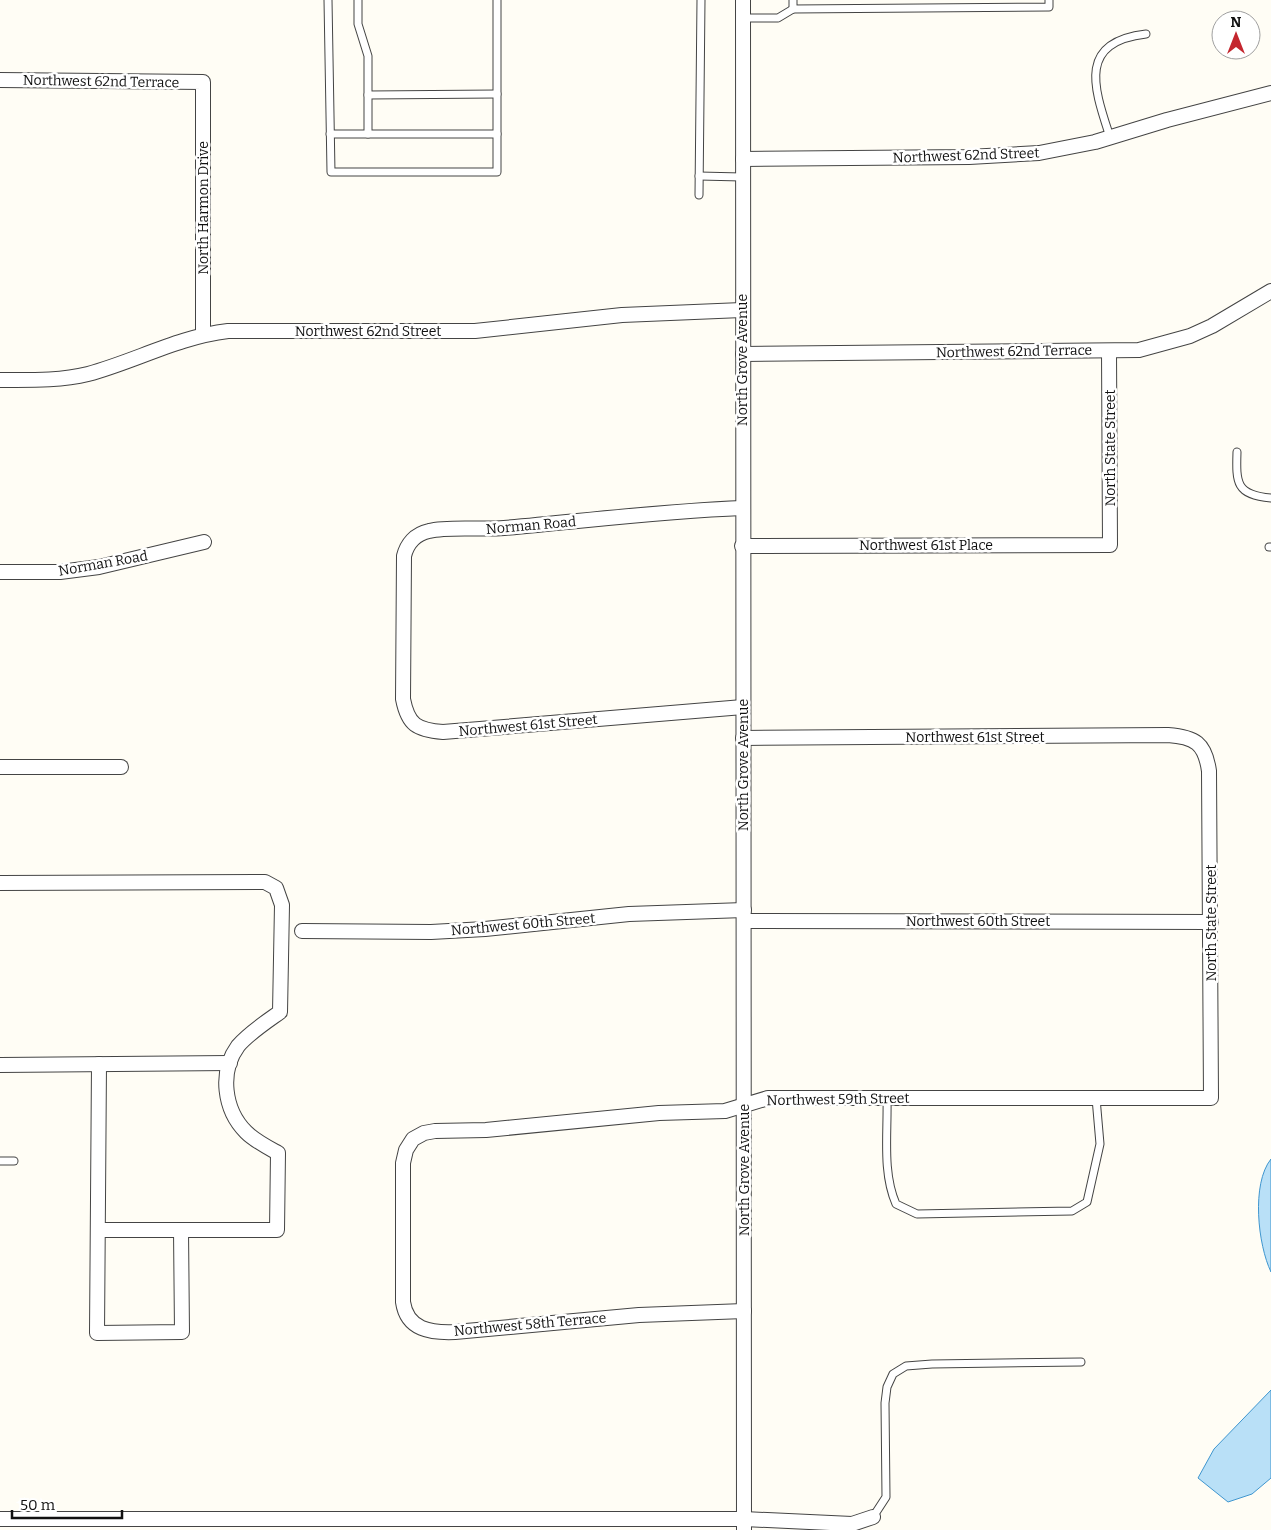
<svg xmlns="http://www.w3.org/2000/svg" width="1271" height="1530" font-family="Bitter,serif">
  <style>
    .water { fill: #b9e0f7; stroke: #3f96cf }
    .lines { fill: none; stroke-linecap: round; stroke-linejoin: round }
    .lane-casing { stroke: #444; stroke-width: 9 }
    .street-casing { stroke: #444; stroke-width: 16 }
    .lane { stroke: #fff; stroke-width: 7 }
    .street { stroke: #fff; stroke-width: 14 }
    .labels { text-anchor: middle; stroke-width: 5; stroke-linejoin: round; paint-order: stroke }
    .street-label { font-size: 14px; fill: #111; stroke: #fff }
  </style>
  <rect width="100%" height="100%" fill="#fffdf5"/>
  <g class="water">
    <path d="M 1271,1159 L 1271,1272 C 1258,1245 1251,1184 1271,1159 Z"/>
    <path d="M 1271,1390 L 1271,1478 L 1252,1494 L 1228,1502 L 1198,1478 L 1214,1449 Z"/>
  </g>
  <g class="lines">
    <g class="lane-casing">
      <g id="lane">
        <path d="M 328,0 L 331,172 L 497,172 L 497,0"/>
        <path d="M 358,0 L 358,24 L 368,56 L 368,134"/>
        <path d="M 793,0 L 793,9 L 1049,7 L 1049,0"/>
        <path d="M 743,18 L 778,18 L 793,9"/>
        <path d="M 368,95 L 497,94"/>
        <path d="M 330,134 L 497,134"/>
        <path d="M 1110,137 C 1094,88 1077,42 1146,34"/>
        <path d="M 699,176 L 742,177"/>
        <path d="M 699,195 L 701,0"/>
        <path d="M 1237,452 C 1236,483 1236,495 1271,498"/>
        <path d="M 1269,547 L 1271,547"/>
        <path d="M 887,1098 C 888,1133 882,1172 896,1204 L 917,1214 L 1072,1211 L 1087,1202 L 1100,1144 L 1096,1098"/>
        <path d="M 0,1161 L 14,1161"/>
        <path d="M 873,1517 L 886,1497 L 885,1403 L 887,1387 L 893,1374 L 906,1366 L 932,1364 L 1081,1362"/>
      </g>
    </g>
    <g class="street-casing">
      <g id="street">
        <path d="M 743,0 L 744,1530"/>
        <path d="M 0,80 L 203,82 L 203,334"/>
        <path d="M 743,159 L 969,157 L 1039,153 L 1095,142 L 1167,120 L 1271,93"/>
        <path d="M 743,354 L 1139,350 L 1190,336 L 1212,326 L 1271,291"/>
        <path d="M 0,380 C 29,380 60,381 88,374 C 136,361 178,337 228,331 L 475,331 L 622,315 L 742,310"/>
        <path d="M 742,508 C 663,511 584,521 504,528 C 482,530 448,526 429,531 C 415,534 407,544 404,556 L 403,699 C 408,725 417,730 443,732 L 743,707"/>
        <path d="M 742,546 L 1110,545 L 1109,351"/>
        <path d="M 0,572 L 60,572 L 99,567 L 204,542"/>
        <path d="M 743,738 L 1168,735 C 1195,737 1205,743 1209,771 L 1211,1098 L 768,1098 L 725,1111 L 659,1113 L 486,1130 L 435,1131 L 424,1133 L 413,1139 L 406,1150 L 403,1163 L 403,1302 C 407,1330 431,1333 455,1332 L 639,1315 L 744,1311"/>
        <path d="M 0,767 L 121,767"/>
        <path d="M 0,883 L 265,882 L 276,888 L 282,905 L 280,1012 C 266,1022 249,1033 238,1046 C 219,1072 224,1110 246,1132 C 255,1141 267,1147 278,1153 L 277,1230 L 98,1230"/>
        <path d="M 744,921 L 1211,922"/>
        <path d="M 302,931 L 431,932 L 485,929 L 629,914 L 744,910"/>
        <path d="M 99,1064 L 97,1333 L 182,1332 L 181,1230"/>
        <path d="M 0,1065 L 230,1063"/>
        <path d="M 0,1519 L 744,1519 L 852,1524 L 873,1517"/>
      </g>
    </g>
    <use href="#lane" class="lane"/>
    <use href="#street" class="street"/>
  </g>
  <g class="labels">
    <g class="street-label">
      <text transform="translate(101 81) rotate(1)" y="5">Northwest 62nd Terrace</text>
      <text transform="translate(966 155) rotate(-2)" y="5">Northwest 62nd Street</text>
      <text transform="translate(203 208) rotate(-90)" y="5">North Harmon Drive</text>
      <text x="368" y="336">Northwest 62nd Street</text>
      <text transform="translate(1014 351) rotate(-1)" y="5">Northwest 62nd Terrace</text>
      <text transform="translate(742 360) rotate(-90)" y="5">North Grove Avenue</text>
      <text transform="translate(1110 448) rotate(-90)" y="5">North State Street</text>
      <text transform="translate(531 525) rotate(-5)" y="5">Norman Road</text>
      <text x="926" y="550">Northwest 61st Place</text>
      <text transform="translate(103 563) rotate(-10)" y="5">Norman Road</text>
      <text transform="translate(528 725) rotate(-5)" y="5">Northwest 61st Street</text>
      <text x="975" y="742">Northwest 61st Street</text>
      <text transform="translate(743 765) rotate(-90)" y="5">North Grove Avenue</text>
      <text x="978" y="926">Northwest 60th Street</text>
      <text transform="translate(1211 923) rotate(-90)" y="5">North State Street</text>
      <text transform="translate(523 924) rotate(-5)" y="5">Northwest 60th Street</text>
      <text transform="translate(838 1099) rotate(-1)" y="5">Northwest 59th Street</text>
      <text transform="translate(744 1170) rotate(-90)" y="5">North Grove Avenue</text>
      <text transform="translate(530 1324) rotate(-5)" y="5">Northwest 58th Terrace</text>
    </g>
  </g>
  <g transform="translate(1236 35)"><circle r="24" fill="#ffffff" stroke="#a0a0a0"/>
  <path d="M0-4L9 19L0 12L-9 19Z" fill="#c4262e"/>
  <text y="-8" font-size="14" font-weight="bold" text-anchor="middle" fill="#111111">N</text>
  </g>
  <path d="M12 1510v8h110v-8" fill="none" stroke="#111111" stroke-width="2.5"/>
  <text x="20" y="1510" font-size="15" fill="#111111" stroke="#ffffff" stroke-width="4" paint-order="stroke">50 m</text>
</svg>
